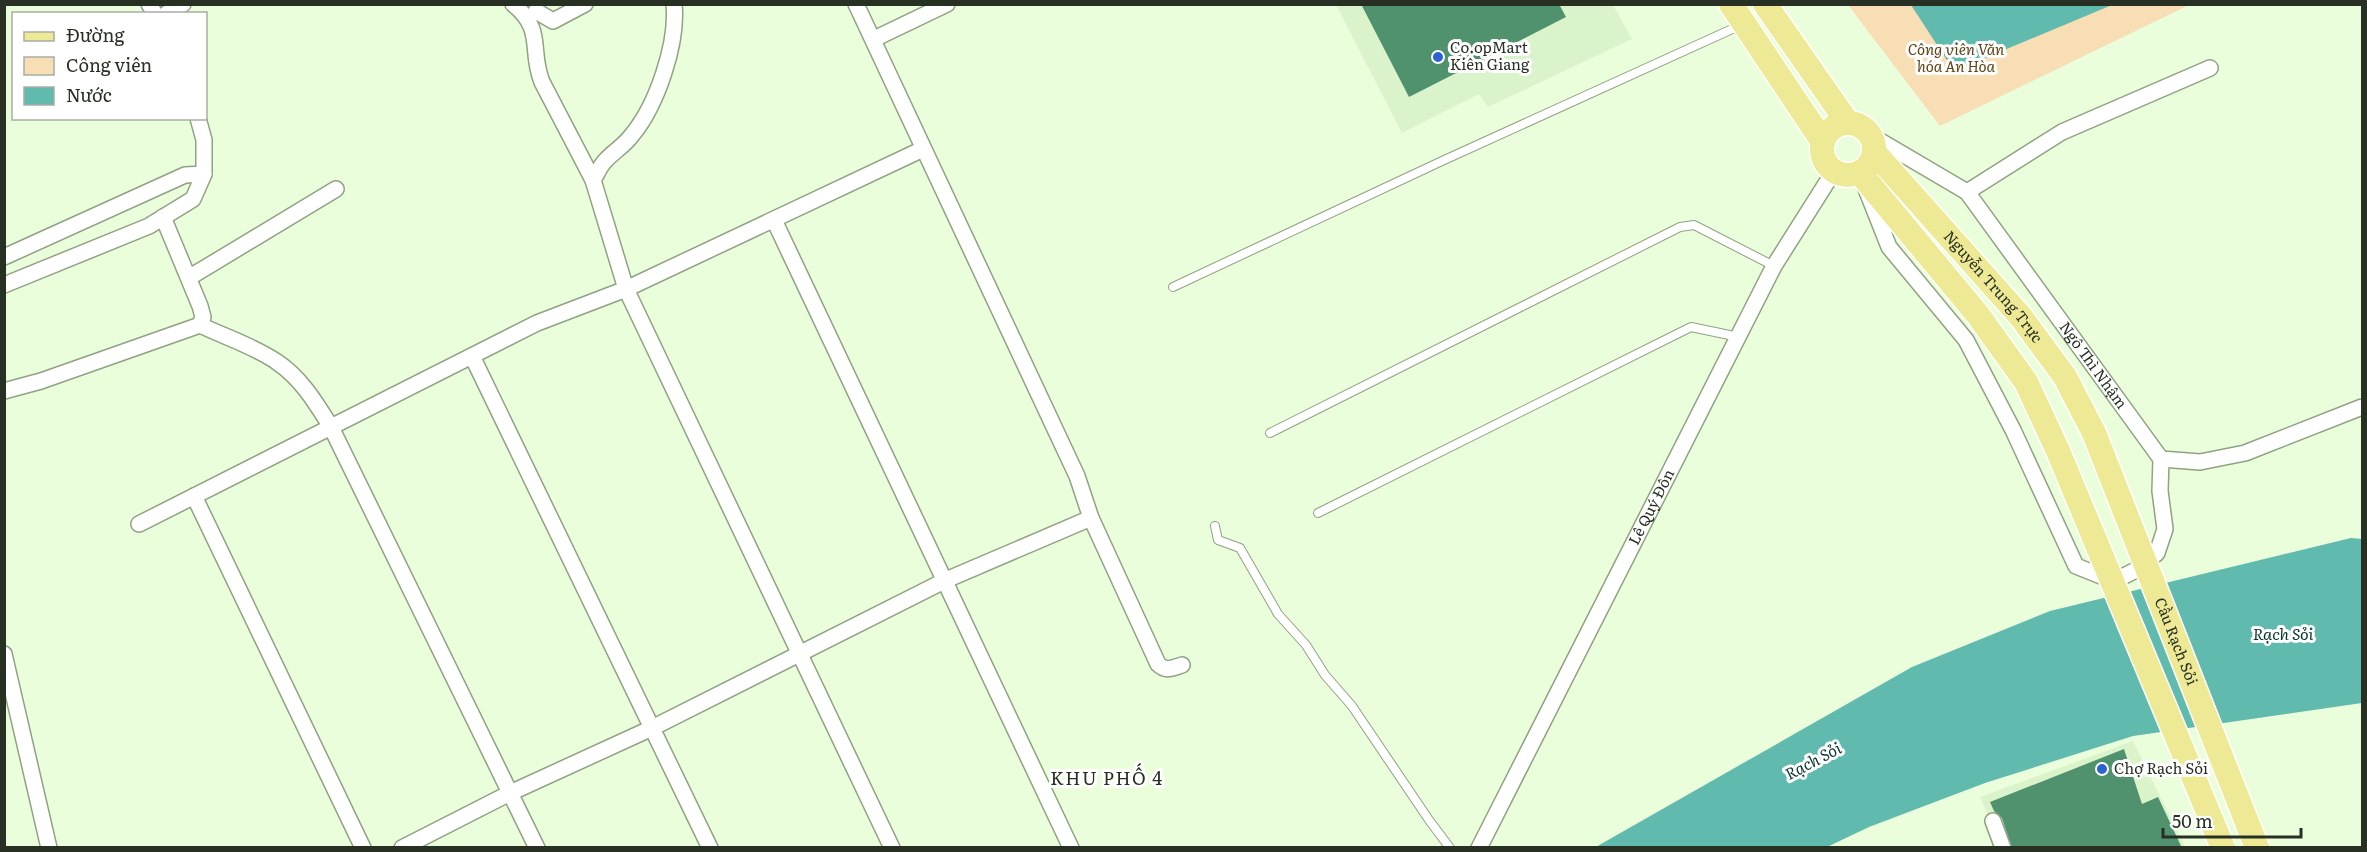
<svg xmlns="http://www.w3.org/2000/svg" width="2367" height="852" font-family="Literata,serif">
  <style>
    .built { fill: #dbf3cb }
    .green { fill: #f8deb4 }
    .water { fill: #61baae }
    .building { fill: #50926e }
    .lines { fill: none; stroke-linecap: round; stroke-linejoin: round }
    .lane-casing { stroke: #8fa282; stroke-width: 10 }
    .street-casing { stroke: #8fa282; stroke-width: 18 }
    .primary-casing { stroke: #fff; stroke-width: 27 }
    .lane { stroke: #fff; stroke-width: 8 }
    .street { stroke: #fff; stroke-width: 15 }
    .primary { stroke: #eee994; stroke-width: 24 }
    .primary-bridge-casing { stroke: #fff; stroke-width: 27; stroke-linecap: butt }
    .primary-bridge { stroke: #eee994; stroke-width: 24 }
    .poi-dot { fill: #2d62d0; stroke: #fff; stroke-width: 2 }
    .labels { text-anchor: middle; stroke-width: 6; stroke-linejoin: round; paint-order: stroke }
    .poi-label { font-size: 15px; fill: #283023; stroke: #fff; text-anchor: start }
    .park-label { font-size: 15px; font-style: italic; fill: #5e4516; stroke: #fff }
    .street-label { font-size: 15px; fill: #283023; stroke: #fff }
    .water-label { font-size: 16px; font-style: italic; fill: #07332f; stroke: #fff }
    .quarter-label { font-size: 18px; letter-spacing: 1.5px; fill: #283023; stroke: #fff }
  </style>
  <rect width="100%" height="100%" fill="#eafedc"/>
  <g class="built">
    <path d="M 1336,5 L 1613,5 L 1632,39 L 1488,107 L 1479,94 L 1402,133 Z"/>
    <path d="M 2133,741 L 2185,847 L 2002,847 L 1980,797 Z"/>
  </g>
  <path class="green" d="M 1848,5 L 2189,5 L 1940,126 Z"/>
  <g class="water">
    <path d="M 1911,5 L 2112,5 L 1954,71 Z"/>
    <path d="M 2351,538 L 2362,539 L 2362,703 L 2133,736 L 1985,783 L 1869,827 L 1827,847 L 1594,848 L 1912,667 L 2050,611 Z"/>
  </g>
  <g class="building">
    <path d="M 1361,4 L 1559,4 L 1566,17 L 1409,97 Z"/>
    <path d="M 2124,749 L 2142,804 L 2158,797 L 2182,848 L 2012,848 L 2002,818 L 1994,811 L 1990,802 Z"/>
  </g>
  <g class="lines">
    <g class="lane-casing">
      <g id="lane">
        <path d="M 1173,287 L 1442,161 L 1741,25"/>
        <path d="M 1270,433 L 1680,227 L 1694,225 L 1774,266"/>
        <path d="M 1318,513 L 1691,327 L 1739,337"/>
        <path d="M 1215,526 L 1218,540 L 1240,548 L 1278,614 L 1306,645 L 1325,675 L 1352,706 L 1429,820 L 1450,848"/>
      </g>
    </g>
    <g class="street-casing">
      <g id="street">
        <path d="M 149,4 L 155,14"/>
        <path d="M 513,4 C 545,30 529,50 542,82 L 593,180 L 626,289 L 892,848"/>
        <path d="M 856,4 L 1077,476 L 1091,518 L 1158,664 C 1166,672 1172,668 1182,665"/>
        <path d="M 536,11 L 553,21 L 585,4"/>
        <path d="M 166,14 L 183,4"/>
        <path d="M 874,39 L 947,4"/>
        <path id="s1" d="M 1870,135 L 1967,192 L 2161,459 L 2200,462 L 2245,453 L 2362,407"/>
        <path d="M 593,180 C 597,174 600,166 605,161 C 613,152 625,145 632,135 C 657,105 678,43 674,4"/>
        <path d="M 1866,189 L 1889,247 L 1966,340 L 2013,430 L 2076,566 L 2101,576 L 2120,578 L 2138,569 L 2157,553 L 2165,529 L 2160,491 L 2161,459"/>
        <path d="M 1967,192 L 2062,132 L 2210,68"/>
        <path d="M 774,220 L 1071,848"/>
        <path d="M 4,257 L 185,175 L 204,174"/>
        <path d="M 190,277 L 336,189"/>
        <path d="M 4,285 L 149,226 L 193,199 L 204,174 L 204,140 L 198,118"/>
        <path d="M 200,325 C 225,337 254,346 277,362 C 301,378 316,403 331,427 L 537,848"/>
        <path d="M 472,356 L 710,848"/>
        <path d="M 4,391 L 41,381 L 200,325 L 203,317 L 200,306 L 163,217"/>
        <path d="M 194,496 L 363,848"/>
        <path d="M 139,524 L 537,323 L 626,289 L 923,149"/>
        <path d="M 4,654 L 49,848"/>
        <path d="M 1993,821 L 2003,848"/>
        <path d="M 402,848 L 510,793 L 652,728 L 946,580 L 1091,518"/>
        <path id="s2" d="M 1479,848 L 1774,266 L 1834,171"/>
      </g>
    </g>
    <g class="primary-casing">
      <g id="primary">
        <path d="M 1731,4 L 1823,142"/>
        <path d="M 1765,4 L 1848,123"/>
        <circle cx="1848" cy="149" r="26"/>
        <path id="s3" d="M 1874,152 L 2021,317 L 2065,377 L 2094,433"/>
        <path d="M 1860,173 L 1978,315 L 2026,382 L 2058,451"/>
      </g>
    </g>
    <use href="#lane" class="lane"/>
    <use href="#street" class="street"/>
    <use href="#primary" class="primary"/>
    <g class="primary-bridge-casing">
      <g id="primary-bridge">
        <path id="s4" d="M 2094,433 L 2257,848"/>
        <path d="M 2058,451 L 2223,848"/>
      </g>
    </g>
    <use href="#primary-bridge" class="primary-bridge"/>
  </g>
  <g class="poi-dot">
    <circle cx="1438" cy="57" r="6"/>
    <circle cx="2102" cy="769" r="6"/>
  </g>
  <g class="labels">
    <g class="poi-label">
      <text x="1450" y="53">Co.opMart<tspan x="1450" dy="17">Kiên Giang</tspan></text>
      <text x="2114" y="774">Chợ Rạch Sỏi</text>
    </g>
    <g class="park-label">
      <text x="1956" y="55">Công viên Văn<tspan x="1956" dy="17">hóa An Hòa</tspan></text>
    </g>
    <g class="street-label">
      <text dy="5" stroke="none"><textPath href="#s3" startOffset="180">Nguyễn Trung Trực</textPath></text>
      <text dy="5" stroke="none"><textPath href="#s1" startOffset="327">Ngô Thì Nhậm</textPath></text>
      <text dy="5" stroke="none"><textPath href="#s2" startOffset="382">Lê Quý Đôn</textPath></text>
      <text dy="5" stroke="none"><textPath href="#s4" startOffset="224">Cầu Rạch Sỏi</textPath></text>
    </g>
    <g class="water-label">
      <text x="2283" y="640">Rạch Sỏi</text>
      <text transform="translate(1813 761) rotate(-28)" y="6">Rạch Sỏi</text>
    </g>
    <g class="quarter-label">
      <text x="1107" y="785">KHU PHỐ 4</text>
    </g>
  </g>
  <rect width="2367" height="852" fill="none" stroke="#283023" stroke-width="12"/>
  <rect x="12" y="12" width="195" height="108" fill="#ffffff" stroke="#a9aca7" stroke-width="1.5"/>
  <rect x="24" y="32" width="30" height="9" fill="#eee994" stroke="#a9aca7" stroke-width="1.5"/>
  <text x="66" y="42" font-size="18" fill="#283023">Đường</text>
  <rect x="24" y="57" width="30" height="18" fill="#f8deb4" stroke="#a9aca7" stroke-width="1.5"/>
  <text x="66" y="72" font-size="18" fill="#283023">Công viên</text>
  <rect x="24" y="87" width="30" height="18" fill="#61baae" stroke="#a9aca7" stroke-width="1.5"/>
  <text x="66" y="102" font-size="18" fill="#283023">Nước</text>
  <path d="M2163 828v9h138v-9" fill="none" stroke="#283023" stroke-width="3"/>
  <text x="2172" y="828" font-size="18" fill="#283023" stroke="#ffffff" stroke-width="4.5" paint-order="stroke">50 m</text>
</svg>
